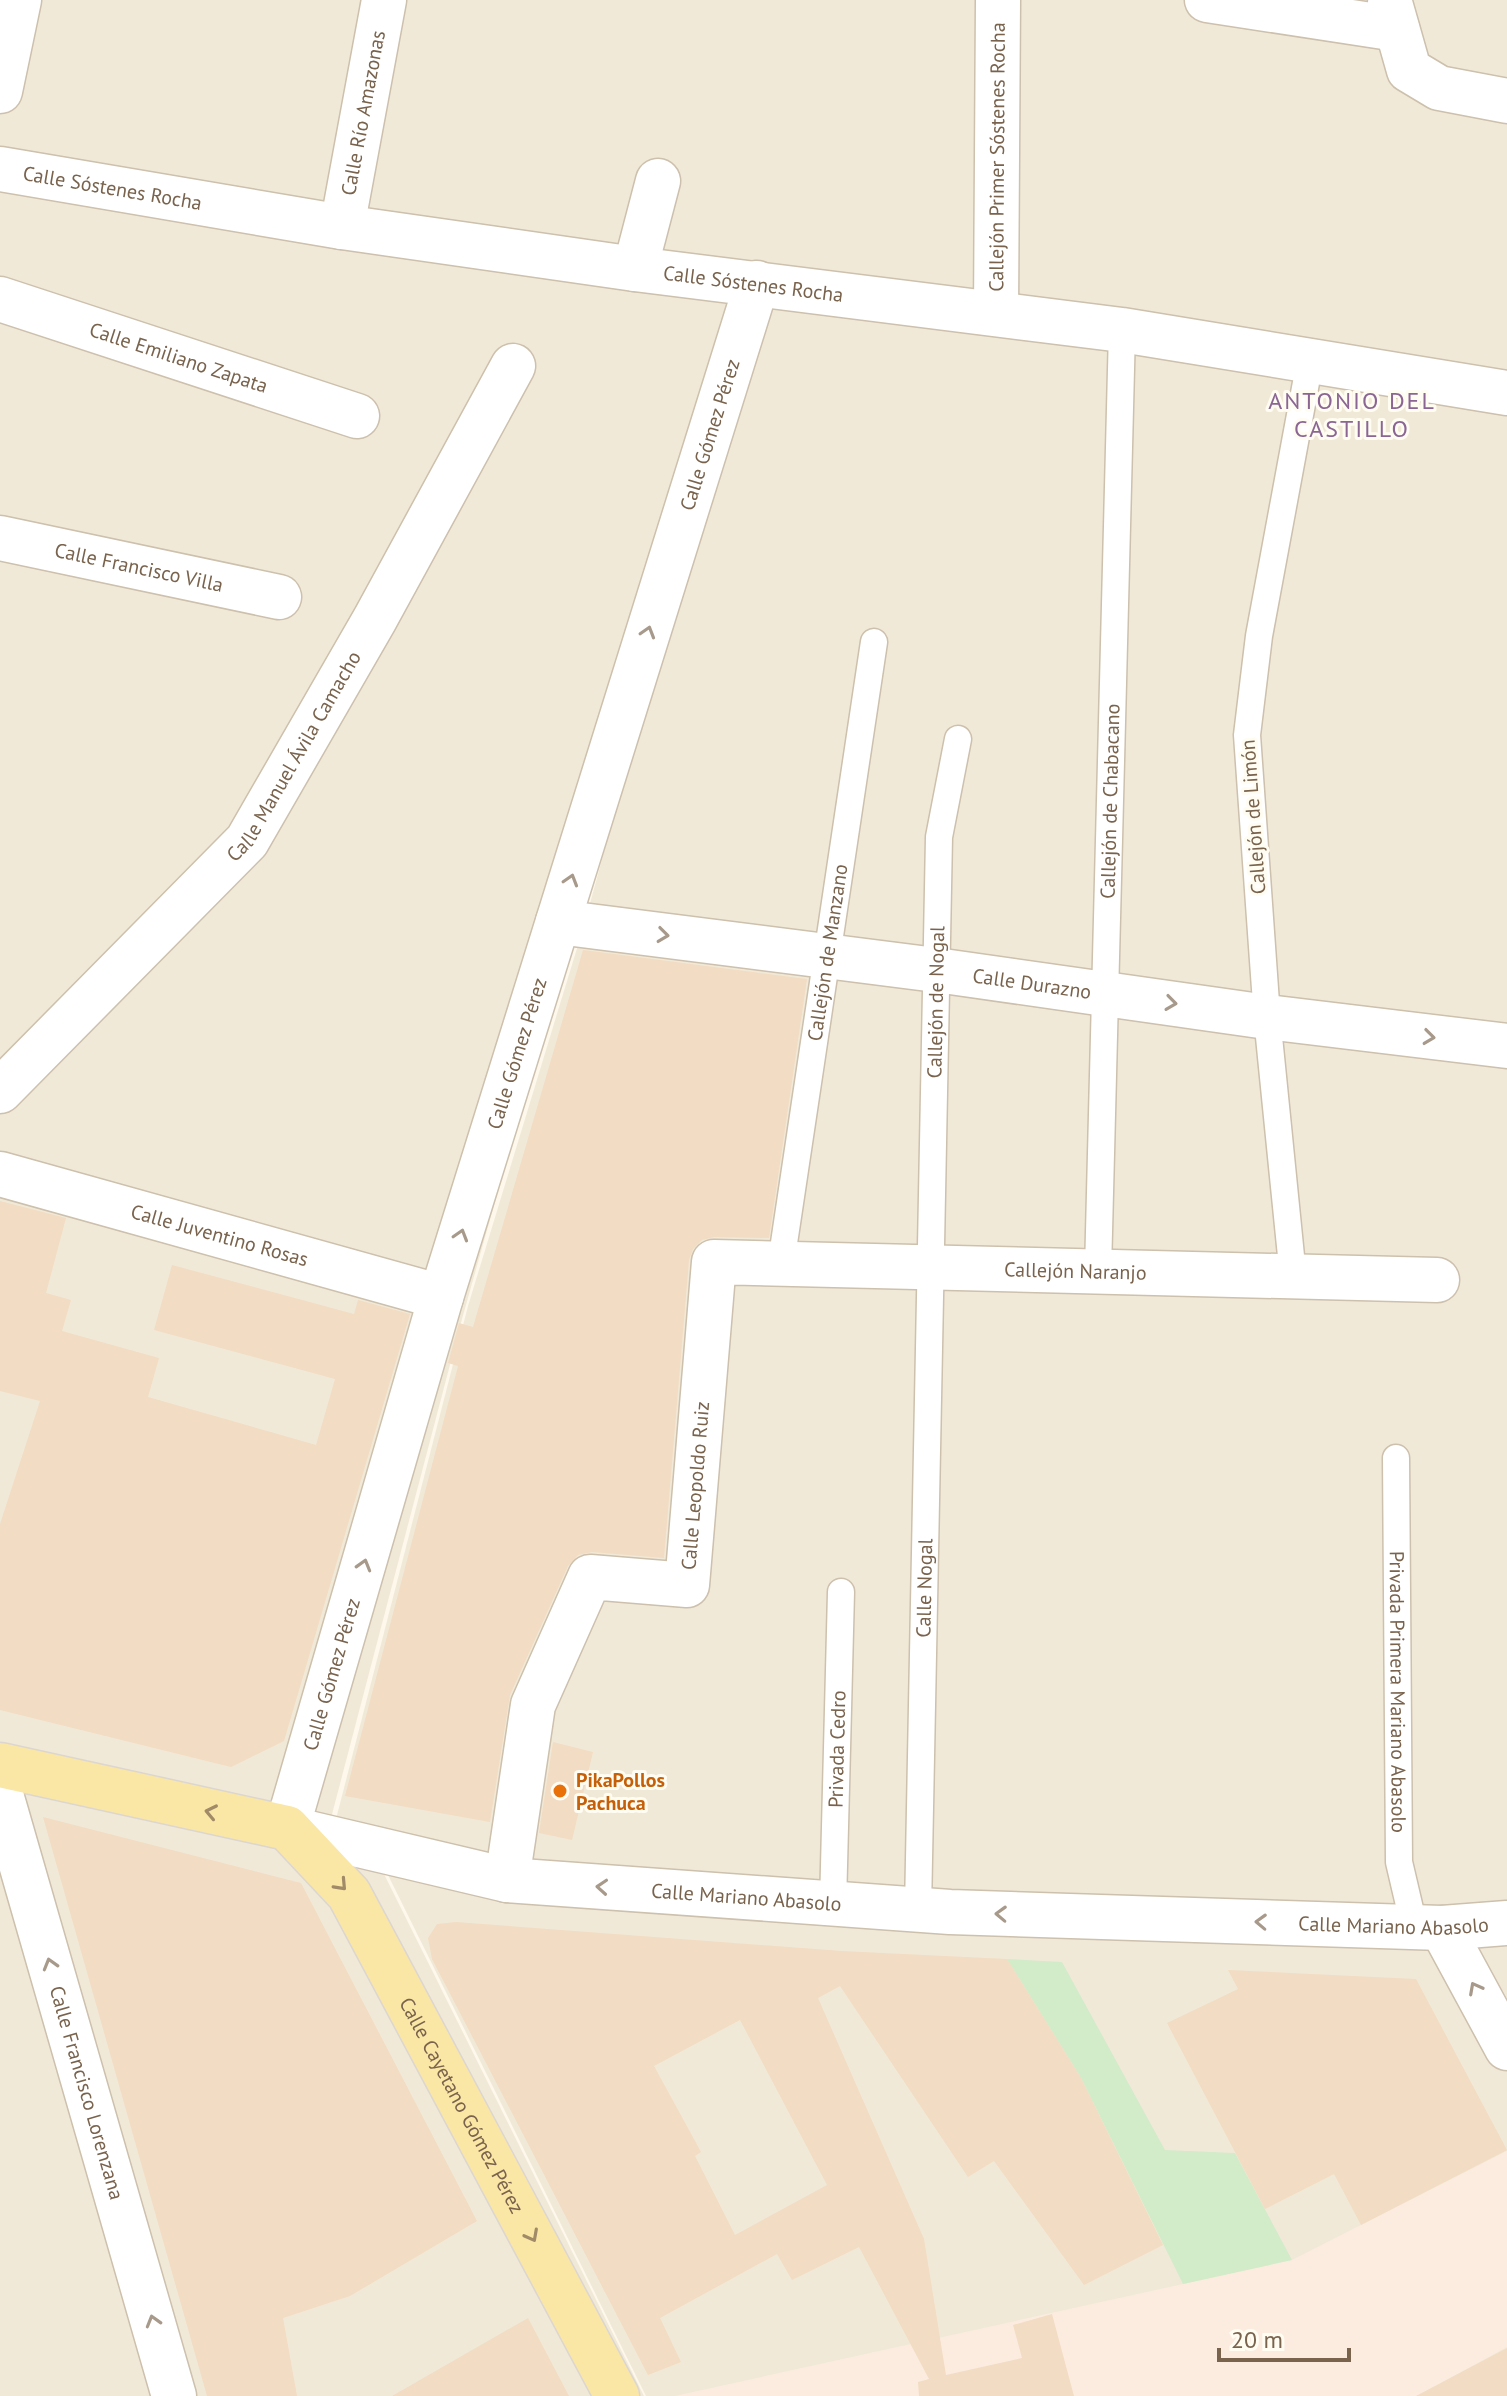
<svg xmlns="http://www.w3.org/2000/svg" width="1507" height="2396" font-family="'PT Sans',sans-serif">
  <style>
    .residential { fill: #f1e9d7 }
    .commercial { fill: #fcece0 }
    .green { fill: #d2ebc9 }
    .building { fill: #f2dcc3; fill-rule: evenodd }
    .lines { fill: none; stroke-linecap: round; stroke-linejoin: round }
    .service-casing { stroke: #cdc0ad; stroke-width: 29 }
    .minor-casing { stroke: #cdc0ad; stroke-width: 47 }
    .tertiary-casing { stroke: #cdc0ad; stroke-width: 47 }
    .primary-casing { stroke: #dcd6d1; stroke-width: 47 }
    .service { stroke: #fff; stroke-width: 26 }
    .minor { stroke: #fff; stroke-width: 44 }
    .tertiary { stroke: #fff; stroke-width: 44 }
    .primary { stroke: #fae6a5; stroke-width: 44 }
    .oneway { stroke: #a89a8b }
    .oneway2 { stroke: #a08a67 }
    .food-dot { fill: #e8710a; stroke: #fffcf2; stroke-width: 3 }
    .labels { text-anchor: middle; stroke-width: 6; stroke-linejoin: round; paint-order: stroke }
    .street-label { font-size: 20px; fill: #79634d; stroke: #fffcf2 }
    .food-label { font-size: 20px; font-weight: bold; fill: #c56008; stroke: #fffcf2; text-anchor: start }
    .quarter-label { font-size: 24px; letter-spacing: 2px; fill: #8b6694; stroke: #fffcf2 }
  </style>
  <rect width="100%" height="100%" fill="#fdf8eb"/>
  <g class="residential">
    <path d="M 0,0 L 386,0 L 346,222 L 388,0 L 1507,0 L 1507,1924 L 531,1872 L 335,1823 L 468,1306 L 585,922 L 758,285 L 754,284 L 462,1319 L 330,1822 L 0,1753 Z"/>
    <path d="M 0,1775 L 384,1874 L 644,2396 L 0,2396 Z"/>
    <path d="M 387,1873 L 1507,1929 L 1507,2396 L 646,2396 Z"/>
  </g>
  <path class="commercial" d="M 1507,2151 L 1507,2347 L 1443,2382 L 1450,2396 L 675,2396 L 1292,2260 Z"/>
  <path class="green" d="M 1007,1959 L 1062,1962 L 1165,2150 L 1235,2153 L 1292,2260 L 1183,2284 L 1081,2078 Z"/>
  <g class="building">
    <path d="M 583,950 L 807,979 L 769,1238 L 714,1237 L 702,1240 L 693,1249 L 689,1260 L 664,1558 L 592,1552 L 578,1555 L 568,1566 L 510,1695 L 490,1822 L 345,1796 L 458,1366 L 448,1363 L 459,1323 L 473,1327 Z"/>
    <path d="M 0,1201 L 66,1218 L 46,1293 L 71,1300 L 62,1331 L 159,1358 L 148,1397 L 316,1445 L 335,1379 L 154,1330 L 172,1265 L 354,1314 L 358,1300 L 410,1314 L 284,1741 L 231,1767 L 0,1710 L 0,1524 L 40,1401 L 0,1391 Z"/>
    <path d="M 553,1742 L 593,1752 L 572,1840 L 539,1833 Z"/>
    <path d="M 43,1817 L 301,1883 L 477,2221 L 350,2296 L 283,2318 L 297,2396 L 207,2396 Z"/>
    <path d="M 456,1922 L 842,1951 L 1007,1959 L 1081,2078 L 1163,2245 L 1084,2285 L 994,2161 L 968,2177 L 840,1986 L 818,1998 L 924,2239 L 946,2375 L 1022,2358 L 1013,2325 L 1052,2314 L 1074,2396 L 919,2396 L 918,2382 L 929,2379 L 859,2247 L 792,2280 L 777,2254 L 660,2318 L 681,2362 L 648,2375 L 432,1959 L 428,1938 L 437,1924 ZM 740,2020 L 827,2185 L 735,2235 L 695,2156 L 701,2152 L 654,2066 Z"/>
    <path d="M 1228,1970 L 1416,1979 L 1507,2150 L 1361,2225 L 1334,2174 L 1265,2209 L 1167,2023 L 1238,1989 Z"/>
    <path d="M 528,2318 L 569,2396 L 392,2396 Z"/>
    <path d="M 1507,2348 L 1507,2396 L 1416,2396 Z"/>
  </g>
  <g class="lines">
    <g class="service-casing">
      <g id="service">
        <path id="s1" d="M 781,1263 L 874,642"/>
        <path id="s2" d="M 1098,1271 L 1122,330"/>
        <path d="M 1293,1276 L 1267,1017 L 1247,735 L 1259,636 L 1310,361"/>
        <path id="s3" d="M 1396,1458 L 1399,1862 L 1414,1926"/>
        <path id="s4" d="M 833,1905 L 841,1592"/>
        <path id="s5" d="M 918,1910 L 939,837 L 958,739"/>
      </g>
    </g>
    <g class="minor-casing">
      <g id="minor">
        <path d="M 1207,0 L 1397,29"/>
        <path d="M 1390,3 L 1409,70 L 1439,88 L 1507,101"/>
        <path d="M 0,91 L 19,0"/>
        <path id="s6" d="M 0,169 L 342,227 L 635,269 L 1122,330 L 1507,393"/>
        <path id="s7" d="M 342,227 L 384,0"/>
        <path d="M 635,269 L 658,181"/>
        <path id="s8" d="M 0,299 L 357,416"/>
        <path id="s9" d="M 996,313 L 998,0"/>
        <path id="s10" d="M 0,538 L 279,597"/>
        <path id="s11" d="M 558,922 L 936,970 L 1267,1017 L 1507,1046"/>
        <path id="s12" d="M 0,1091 L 247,841 L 375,619 L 513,366"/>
        <path id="s13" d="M 0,1174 L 441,1297"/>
        <path id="s14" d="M 0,1791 L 174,2396"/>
        <path id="s15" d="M 287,1828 L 441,1297 L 757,283"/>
        <path id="s16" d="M 507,1880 L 533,1705 L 590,1577 L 687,1585 L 714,1262 L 1437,1280"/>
      </g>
    </g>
    <g class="tertiary-casing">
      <g id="tertiary">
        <path id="s17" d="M 287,1828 L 507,1880 L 950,1912 L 1442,1928 L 1507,1923"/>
        <path d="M 1442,1928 L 1507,2048"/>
      </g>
    </g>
    <g class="primary-casing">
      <g id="primary">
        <path id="s18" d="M 0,1765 L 287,1828 L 349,1894 L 617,2396"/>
      </g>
    </g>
    <use href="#service" class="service"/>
    <use href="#minor" class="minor"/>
    <use href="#tertiary" class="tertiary"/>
    <use href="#primary" class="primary"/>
  </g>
  <defs><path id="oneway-chevron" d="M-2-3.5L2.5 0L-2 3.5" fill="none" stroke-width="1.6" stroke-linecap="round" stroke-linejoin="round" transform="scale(2)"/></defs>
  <g class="oneway">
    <use href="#oneway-chevron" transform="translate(648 632) rotate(-73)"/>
    <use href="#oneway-chevron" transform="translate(571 880) rotate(-73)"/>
    <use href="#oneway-chevron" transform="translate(663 935) rotate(7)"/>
    <use href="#oneway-chevron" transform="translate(1171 1003) rotate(8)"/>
    <use href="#oneway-chevron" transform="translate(1429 1037) rotate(7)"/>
    <use href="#oneway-chevron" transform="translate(461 1235) rotate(-73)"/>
    <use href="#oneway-chevron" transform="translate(364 1565) rotate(-74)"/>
    <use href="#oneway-chevron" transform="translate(602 1887) rotate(-176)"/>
    <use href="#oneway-chevron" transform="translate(1001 1914) rotate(-178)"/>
    <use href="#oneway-chevron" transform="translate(1261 1922) rotate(-178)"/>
    <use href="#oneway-chevron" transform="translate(50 1964) rotate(-106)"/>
    <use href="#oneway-chevron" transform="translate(1475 1988) rotate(-118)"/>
    <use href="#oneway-chevron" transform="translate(153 2321) rotate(-106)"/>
  </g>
  <g class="oneway2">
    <use href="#oneway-chevron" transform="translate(211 1812) rotate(-168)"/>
    <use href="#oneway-chevron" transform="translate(341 1885) rotate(47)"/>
    <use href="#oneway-chevron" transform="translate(532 2236) rotate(62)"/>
  </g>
  <circle class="food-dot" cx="560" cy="1791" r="8"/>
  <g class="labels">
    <g class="street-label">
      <text dy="7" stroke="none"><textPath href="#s7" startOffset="116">Calle Río Amazonas</textPath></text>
      <text dy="7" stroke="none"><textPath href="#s9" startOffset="156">Callejón Primer Sóstenes Rocha</textPath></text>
      <text dy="7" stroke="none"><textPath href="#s6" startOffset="114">Calle Sóstenes Rocha</textPath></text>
      <text dy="7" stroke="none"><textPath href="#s6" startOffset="762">Calle Sóstenes Rocha</textPath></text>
      <text dy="7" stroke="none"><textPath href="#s8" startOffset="188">Calle Emiliano Zapata</textPath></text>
      <text dy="7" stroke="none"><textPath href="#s15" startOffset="1456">Calle Gómez Pérez</textPath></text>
      <text dy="7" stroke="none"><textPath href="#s10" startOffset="142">Calle Francisco Villa</textPath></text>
      <text dy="7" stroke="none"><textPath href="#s12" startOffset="448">Calle Manuel Ávila Camacho</textPath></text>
      <text dy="7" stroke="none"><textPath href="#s2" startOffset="470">Callejón de Chabacano</textPath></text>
      <text transform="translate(1253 817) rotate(-94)" y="7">Callejón de Limón</text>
      <text dy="7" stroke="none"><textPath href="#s1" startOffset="314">Callejón de Manzano</textPath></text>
      <text dy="7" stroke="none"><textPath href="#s11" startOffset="478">Calle Durazno</textPath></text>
      <text dy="7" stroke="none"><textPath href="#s5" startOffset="908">Callejón de Nogal</textPath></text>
      <text dy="7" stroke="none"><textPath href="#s15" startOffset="808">Calle Gómez Pérez</textPath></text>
      <text dy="7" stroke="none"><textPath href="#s13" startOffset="228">Calle Juventino Rosas</textPath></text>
      <text dy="7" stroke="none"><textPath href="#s16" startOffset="1100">Callejón Naranjo</textPath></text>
      <text dy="7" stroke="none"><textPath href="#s16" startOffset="514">Calle Leopoldo Ruiz</textPath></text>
      <text dy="7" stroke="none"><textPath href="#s5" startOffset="322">Calle Nogal</textPath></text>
      <text dy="7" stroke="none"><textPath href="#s15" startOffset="160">Calle Gómez Pérez</textPath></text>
      <text dy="7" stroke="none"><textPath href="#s3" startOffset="234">Privada Primera Mariano Abasolo</textPath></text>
      <text dy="7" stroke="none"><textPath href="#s4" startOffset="156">Privada Cedro</textPath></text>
      <text dy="7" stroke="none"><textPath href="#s17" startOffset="466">Calle Mariano Abasolo</textPath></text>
      <text dy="7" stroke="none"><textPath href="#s17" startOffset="1114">Calle Mariano Abasolo</textPath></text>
      <text dy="7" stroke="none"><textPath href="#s14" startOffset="314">Calle Francisco Lorenzana</textPath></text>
      <text dy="7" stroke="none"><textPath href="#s18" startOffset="624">Calle Cayetano Gómez Pérez</textPath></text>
    </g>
    <g class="food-label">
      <text x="576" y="1787">PikaPollos<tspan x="576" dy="23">Pachuca</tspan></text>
    </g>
    <g class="quarter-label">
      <text x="1352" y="409">ANTONIO DEL<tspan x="1352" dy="28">CASTILLO</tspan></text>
    </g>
  </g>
  <path d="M1219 2348v12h130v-12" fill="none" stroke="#79634d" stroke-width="4"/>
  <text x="1231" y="2348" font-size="24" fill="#79634d" stroke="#fffcf2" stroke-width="6" paint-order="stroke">20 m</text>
</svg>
